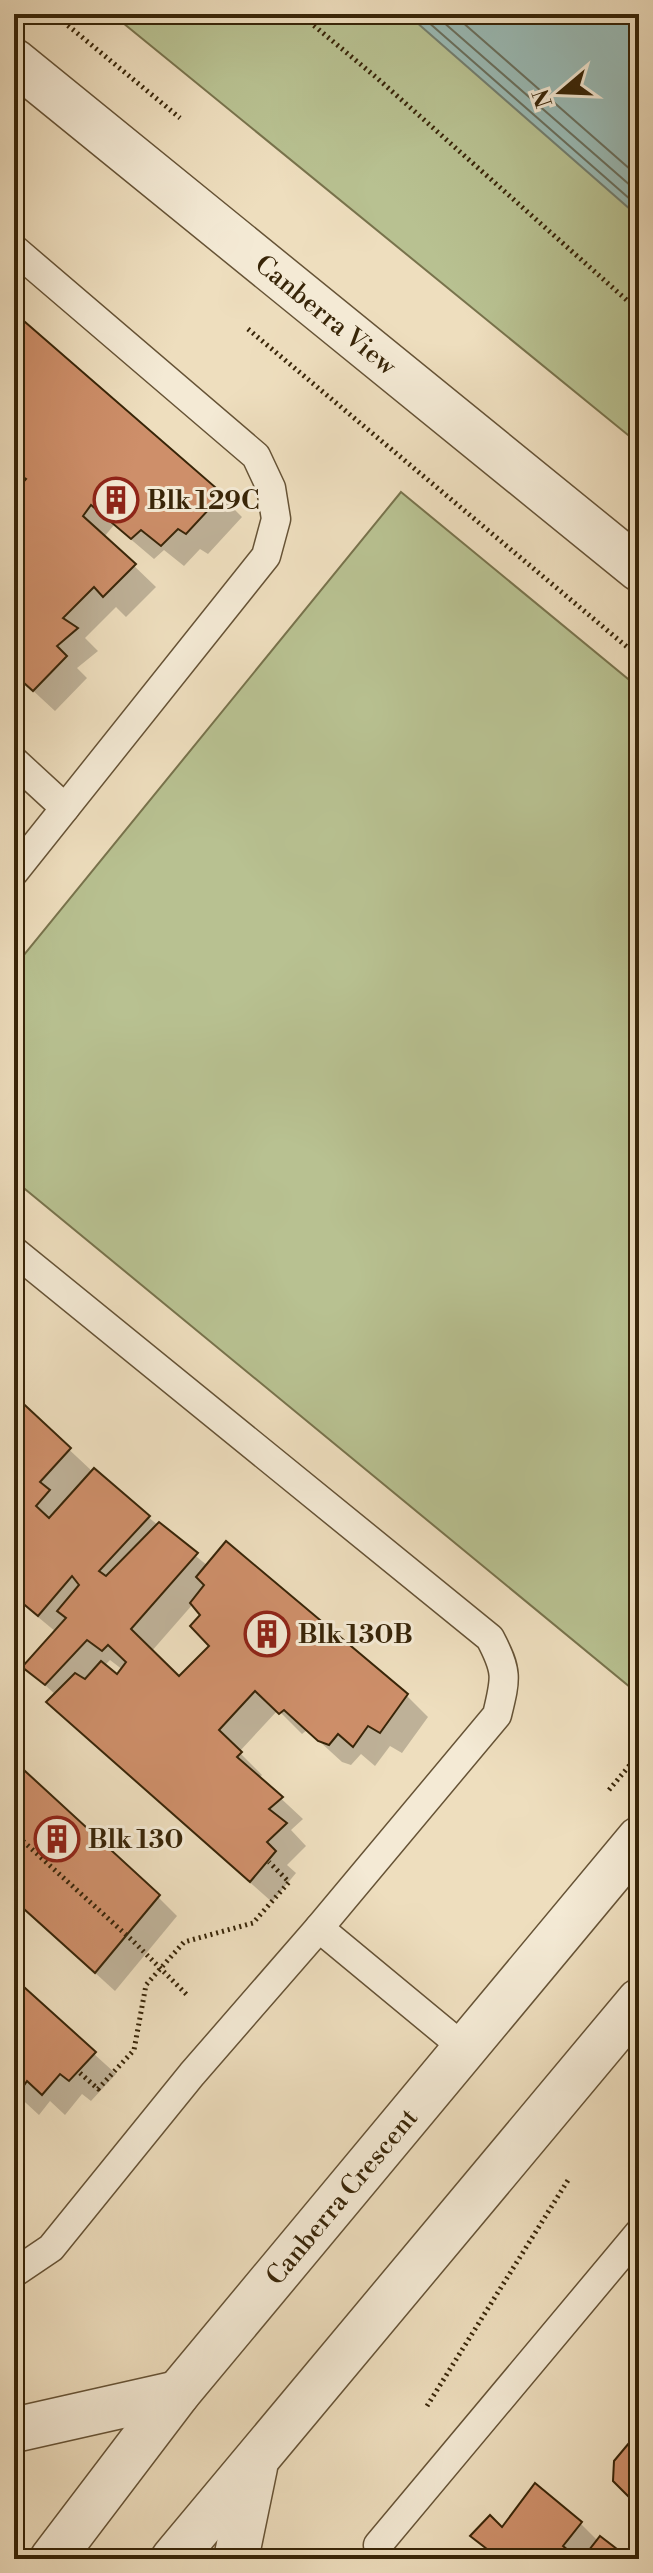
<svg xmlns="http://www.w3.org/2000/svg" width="653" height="2573" font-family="'Libre Bodoni',serif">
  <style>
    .green { fill: #b8c191; stroke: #78734c; stroke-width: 2 }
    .water { fill: #9abbb6; stroke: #737f70; stroke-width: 2 }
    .shadow { fill: #0003; fill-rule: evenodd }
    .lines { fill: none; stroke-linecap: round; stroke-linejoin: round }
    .shore { stroke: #69705f; stroke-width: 2 }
    .building { fill: #ce8f6a; stroke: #382508; stroke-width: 2 }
    .service-casing { stroke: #665336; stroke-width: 31 }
    .minor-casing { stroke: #665336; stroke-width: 47 }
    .path { stroke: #382508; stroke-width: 5; stroke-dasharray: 2 4; stroke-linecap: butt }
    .service { stroke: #f4ead5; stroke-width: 28 }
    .minor { stroke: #f4ead5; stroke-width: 44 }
    .labels { text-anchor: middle; stroke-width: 6; stroke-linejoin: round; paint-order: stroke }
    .street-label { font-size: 26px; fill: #382508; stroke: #f4ead5 }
    .poi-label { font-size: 26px; font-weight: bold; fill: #382508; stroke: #f4ead5; text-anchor: start }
  </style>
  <rect width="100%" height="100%" fill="#eedebe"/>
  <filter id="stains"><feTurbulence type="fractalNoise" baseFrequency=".0025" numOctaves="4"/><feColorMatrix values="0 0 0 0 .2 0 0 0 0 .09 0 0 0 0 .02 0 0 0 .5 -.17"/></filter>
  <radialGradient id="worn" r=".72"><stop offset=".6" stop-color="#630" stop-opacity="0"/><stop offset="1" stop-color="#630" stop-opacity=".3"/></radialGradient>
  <g class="green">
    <path d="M 112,14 L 546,14 L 639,91 L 639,444 Z"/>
    <path d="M 401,492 L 639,688 L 639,1688 L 636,1692 L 14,1180 L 14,967 Z"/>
  </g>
  <path class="water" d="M 407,14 L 639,14 L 639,217 Z"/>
  <g class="shadow">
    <path d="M 14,321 L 221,496 L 242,517 L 208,554 L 200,549 L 184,566 L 164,550 L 154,559 L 114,525 L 104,537 L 156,587 L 126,617 L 116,607 L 85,638 L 98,651 L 77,668 L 87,678 L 55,711 L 14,673 L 14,496 L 26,481 L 14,469 L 17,452 L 23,444 L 14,436 Z"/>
    <path d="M 14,1398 L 93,1472 L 208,1566 L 407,1696 L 428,1717 L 402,1753 L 390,1746 L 375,1766 L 361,1754 L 351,1765 L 342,1762 L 307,1730 L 302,1734 L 278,1710 L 239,1752 L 262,1775 L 259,1778 L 303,1819 L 291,1830 L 306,1846 L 287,1865 L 296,1873 L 272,1902 L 70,1723 L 56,1695 L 25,1667 L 56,1632 L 14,1597 ZM 193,1604 L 203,1615 L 212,1646 L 179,1679 L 151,1652 ZM 110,1660 L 123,1670 L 117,1677 L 104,1666 Z"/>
    <path d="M 14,1786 L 158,1897 L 177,1916 L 115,1991 L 14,1899 Z"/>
    <path d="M 14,1981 L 116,2074 L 91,2101 L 82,2094 L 65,2115 L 50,2101 L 39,2115 L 14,2092 Z"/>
    <path d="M 580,2523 L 598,2541 L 627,2559 L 498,2559 L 473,2536 L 502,2530 Z"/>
    <path d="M 467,2552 L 474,2559 L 462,2559 Z"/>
  </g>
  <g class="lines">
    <g class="shore">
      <path d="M 419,14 L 639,207"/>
      <path d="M 434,14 L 639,193"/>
      <path d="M 453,14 L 639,177"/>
    </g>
  </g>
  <g class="building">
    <path d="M 17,315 L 223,494 L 186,534 L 178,529 L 161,546 L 141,530 L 131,539 L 91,505 L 83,516 L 136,564 L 103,597 L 94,587 L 63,618 L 78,628 L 57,646 L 67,656 L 33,691 L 14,674 L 14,493 L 26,479 L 14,471 L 15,451 L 22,442 L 14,436 L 14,318 Z"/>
    <path d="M 14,1395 L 71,1448 L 40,1482 L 50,1490 L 36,1506 L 49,1518 L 94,1468 L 150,1516 L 99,1571 L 106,1576 L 159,1522 L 198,1553 L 131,1629 L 179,1676 L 209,1646 L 190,1626 L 200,1615 L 190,1603 L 204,1585 L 196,1577 L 226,1541 L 408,1694 L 380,1733 L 368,1726 L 353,1747 L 338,1734 L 329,1745 L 318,1741 L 284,1710 L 279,1714 L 255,1691 L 219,1730 L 242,1752 L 237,1757 L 283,1797 L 269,1809 L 287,1823 L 267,1842 L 276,1851 L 250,1882 L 46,1702 L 75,1673 L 85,1679 L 101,1661 L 117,1674 L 126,1662 L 108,1645 L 102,1651 L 87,1640 L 45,1685 L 22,1667 L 66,1618 L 57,1611 L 79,1585 L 72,1576 L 38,1616 L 14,1596 Z"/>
    <path d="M 25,1771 L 160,1895 L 95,1973 L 14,1900 L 14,1783 Z"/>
    <path d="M 14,1978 L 96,2052 L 69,2081 L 60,2074 L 42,2095 L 27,2081 L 17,2096 L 14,2093 Z"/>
    <path d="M 639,2431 L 639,2507 L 613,2481 L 614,2461 Z"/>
    <path d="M 535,2483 L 582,2522 L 563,2546 L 579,2559 L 500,2559 L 470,2536 L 490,2515 L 502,2527 Z"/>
    <path d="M 600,2536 L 630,2559 L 582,2559 Z"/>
  </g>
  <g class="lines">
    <g class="service-casing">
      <g id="service">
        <path d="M 14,249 L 256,456 L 271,488 L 276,519 L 266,556 L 14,872"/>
        <path d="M 14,761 L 65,808"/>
        <path d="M 14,1251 L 490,1638 C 508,1672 506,1678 497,1715 L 319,1928 L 192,2074 L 51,2248 L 14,2273"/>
        <path d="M 319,1928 L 464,2048"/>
        <path d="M 380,2559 L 378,2545 L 639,2233"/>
      </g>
    </g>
    <g class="minor-casing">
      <g id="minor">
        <path id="s1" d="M 14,61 L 639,569"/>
        <path d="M 14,2430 L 178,2393"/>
        <path id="s2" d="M 52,2559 L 178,2393 L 639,1839"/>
        <path d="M 173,2559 L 639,2001"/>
        <path d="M 236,2559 L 255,2467"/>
      </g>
    </g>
    <g class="path">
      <path d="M 54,14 L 180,118"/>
      <path d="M 300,14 L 377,78 L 639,311"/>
      <path d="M 248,329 L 639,657"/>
      <path d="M 609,1790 L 639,1754"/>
      <path d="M 14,1833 L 133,1941 L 187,1995"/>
      <path d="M 80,2073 L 98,2089 L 134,2050 L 146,1985 L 184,1942 L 253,1923 L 289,1882 L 269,1862"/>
      <path d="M 427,2406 L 570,2177"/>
    </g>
    <use href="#service" class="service"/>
    <use href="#minor" class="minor"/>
  </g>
  <defs>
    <g id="building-ring" transform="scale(2.3)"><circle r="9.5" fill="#f4ead5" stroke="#8f2418" stroke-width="1.5"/><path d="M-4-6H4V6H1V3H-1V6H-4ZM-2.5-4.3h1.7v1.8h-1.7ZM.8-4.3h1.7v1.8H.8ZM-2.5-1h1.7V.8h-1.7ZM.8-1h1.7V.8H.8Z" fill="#8f2418"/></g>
  </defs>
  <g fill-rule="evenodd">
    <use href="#building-ring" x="116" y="500"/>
    <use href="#building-ring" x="267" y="1634"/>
    <use href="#building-ring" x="57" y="1839"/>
  </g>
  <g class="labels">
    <g class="street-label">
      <text dy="9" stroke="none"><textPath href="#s1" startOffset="402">Canberra View</textPath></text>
      <text dy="9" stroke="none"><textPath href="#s2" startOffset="464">Canberra Crescent</textPath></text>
    </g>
    <g class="poi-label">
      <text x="147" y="509">Blk 129C</text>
      <text x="298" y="1643">Blk 130B</text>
      <text x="88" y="1848">Blk 130</text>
    </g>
  </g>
  <rect width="653" height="2573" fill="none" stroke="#eedebe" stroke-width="48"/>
  <rect x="16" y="16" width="621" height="2541" fill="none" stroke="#382508" stroke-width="4"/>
  <rect x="24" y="24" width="605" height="2525" fill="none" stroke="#382508" stroke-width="2"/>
  <g transform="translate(561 92) rotate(251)" stroke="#f4ead5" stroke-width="6" paint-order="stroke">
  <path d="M0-6L14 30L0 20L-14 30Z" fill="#382508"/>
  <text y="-12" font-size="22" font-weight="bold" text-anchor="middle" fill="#382508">N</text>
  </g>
  <rect width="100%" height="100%" filter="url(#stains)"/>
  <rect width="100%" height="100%" fill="url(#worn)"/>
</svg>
